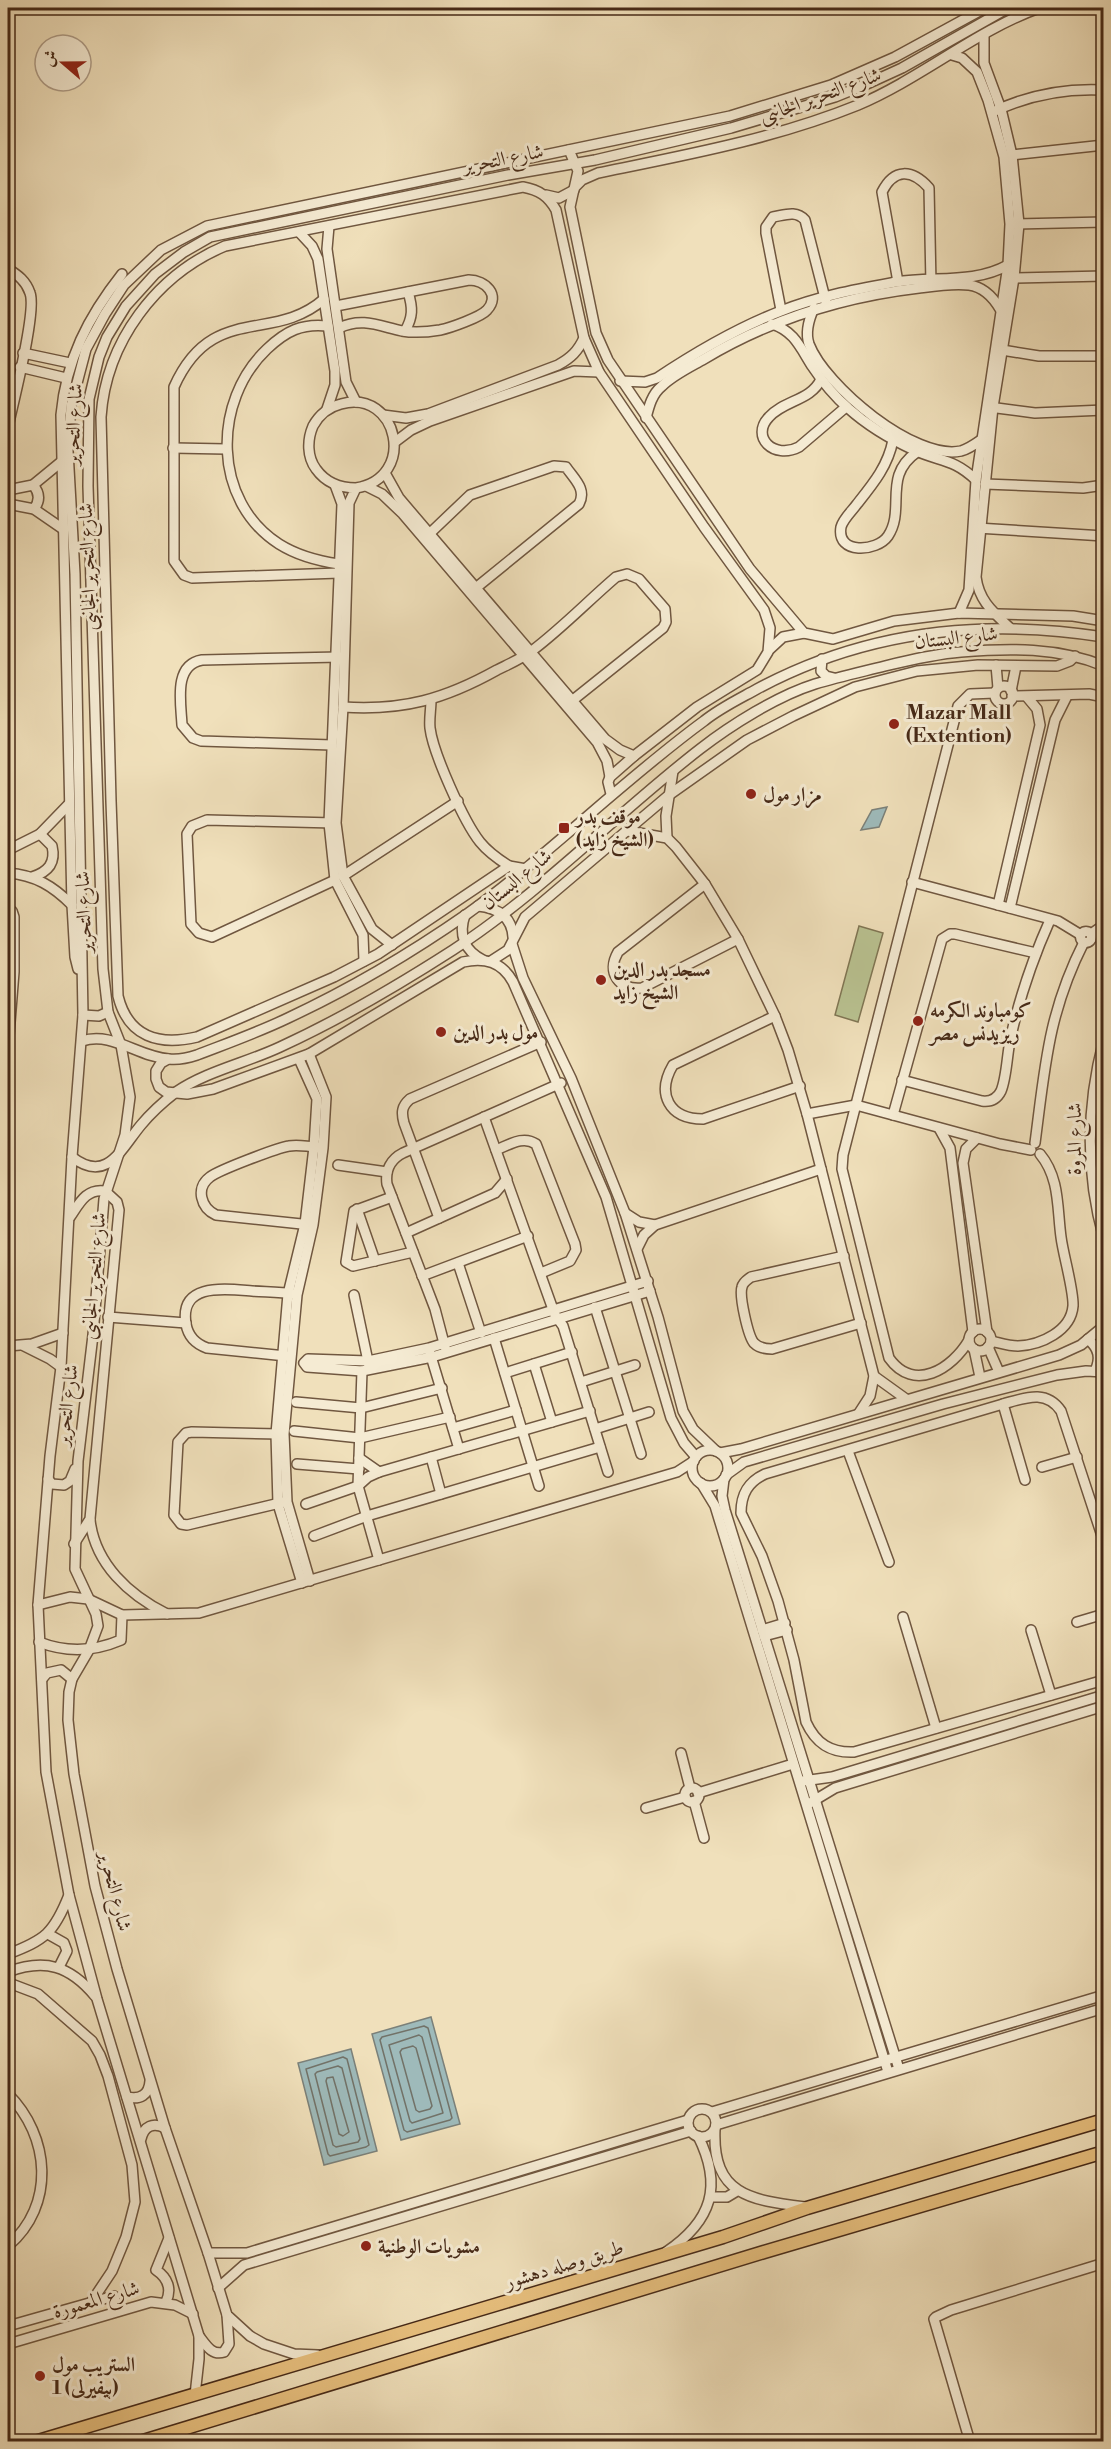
<svg xmlns="http://www.w3.org/2000/svg" width="1111" height="2449" font-family="'Libre Bodoni',Amiri,serif">
  <style>
    .green { fill: #b9c291; stroke: #807654; stroke-width: 1.5 }
    .water { fill: #9ebaba; stroke: #7b8079; stroke-width: 1.5 }
    .lines { fill: none; stroke-linecap: round; stroke-linejoin: round }
    .shore { stroke: #727268; stroke-width: 1.5 }
    .minor-casing { stroke: #705740; stroke-width: 12 }
    .major-casing { stroke: #462917; stroke-width: 15 }
    .minor { stroke: #f5ebd3; stroke-width: 9 }
    .major { stroke: #e8c07e; stroke-width: 12 }
    .poi-dot { fill: #8f2418; stroke: #f5ebd3; stroke-width: 2 }
    .labels { text-anchor: middle; stroke-width: 6; stroke-linejoin: round; paint-order: stroke }
    .street-label { font-size: 20px; fill: #462917; stroke: #f5ebd3 }
    .poi-label { font-size: 20px; font-weight: bold; fill: #462917; stroke: #f5ebd3; text-anchor: start }
  </style>
  <rect width="100%" height="100%" fill="#f0e0bb"/>
  <filter id="stains"><feTurbulence type="fractalNoise" baseFrequency=".00333" numOctaves="4"/><feColorMatrix values="0 0 0 0 .2 0 0 0 0 .09 0 0 0 0 .02 0 0 0 .5 -.17"/></filter>
  <radialGradient id="worn" r=".72"><stop offset=".6" stop-color="#630" stop-opacity="0"/><stop offset="1" stop-color="#630" stop-opacity=".3"/></radialGradient>
  <path class="green" d="M 859,926 L 883,933 L 858,1022 L 835,1015 Z"/>
  <g class="water">
    <path d="M 887,807 L 879,827 L 861,830 L 872,810 Z"/>
    <path d="M 431,2017 L 460,2124 L 401,2140 L 372,2034 Z"/>
    <path d="M 351,2049 L 377,2151 L 324,2165 L 298,2063 Z"/>
  </g>
  <g class="lines">
    <g class="shore">
      <path d="M 424,2026 L 428,2028 L 452,2118 L 450,2120 L 407,2132 L 404,2130 L 380,2040 L 382,2037 Z"/>
      <path d="M 419,2035 L 422,2037 L 443,2113 L 412,2123 L 410,2121 L 389,2045 Z"/>
      <path d="M 413,2046 L 416,2048 L 432,2106 L 430,2109 L 419,2112 L 416,2110 L 400,2052 L 402,2049 Z"/>
      <path d="M 343,2057 L 347,2059 L 369,2145 L 366,2147 L 330,2156 L 328,2154 L 306,2069 Z"/>
      <path d="M 338,2066 L 342,2068 L 360,2139 L 358,2142 L 336,2147 L 333,2145 L 315,2074 L 317,2072 Z"/>
      <path d="M 333,2077 L 349,2132 L 343,2136 L 339,2134 L 326,2081 L 327,2078 Z"/>
    </g>
    <g class="minor-casing">
      <g id="minor">
        <path d="M 984,35 L 984,63 L 1001,109 L 1012,155 L 1019,224 L 1014,278 L 993,407 L 976,577 C 979,601 993,612 1010,628"/>
        <path d="M 952,55 L 962,58 L 977,72 L 988,100 L 1004,157 L 1010,224 L 1008,265 L 976,480 L 969,590 L 959,613"/>
        <path d="M 995,111 C 1029,95 1066,88 1104,90"/>
        <path d="M 569,150 L 578,171 L 570,207 L 596,333 L 608,360 L 750,569 L 804,633 L 833,639 L 894,621 L 959,613 L 1073,616 L 1104,621"/>
        <path d="M 1012,155 L 1104,145"/>
        <path d="M 576,186 L 582,180 L 598,173 C 686,155 774,139 858,105 C 920,79 977,30 1039,8"/>
        <path d="M 546,195 L 559,198 L 574,190"/>
        <path d="M 1013,224 L 1104,222"/>
        <path d="M 329,226 L 327,249 L 346,382 L 356,402"/>
        <path d="M 299,232 L 312,246 L 318,259 L 335,371 L 335,385 L 327,409"/>
        <path d="M 8,269 C 18,275 26,281 30,293 C 37,311 13,403 8,427"/>
        <path d="M 1014,278 L 1104,276"/>
        <path d="M 898,282 L 882,192 C 894,168 912,169 929,188 L 931,284"/>
        <path d="M 324,299 C 273,344 212,302 174,387 L 174,561 L 184,575 L 192,578 L 339,573"/>
        <path d="M 336,306 L 469,280 C 485,280 501,295 487,310 C 481,317 450,328 440,330 C 428,332 414,333 402,331 C 379,326 362,317 339,328"/>
        <path d="M 814,308 C 809,319 805,332 809,344 C 825,386 915,461 961,451 C 968,449 974,445 981,440"/>
        <path d="M 781,310 L 766,233 L 766,227 L 773,217 C 785,215 796,210 805,220 L 826,302"/>
        <path d="M 772,324 C 794,331 800,347 812,366 C 822,381 834,396 848,408 C 868,426 890,439 914,450 C 940,462 953,458 976,480"/>
        <path d="M 328,326 C 302,323 286,331 267,349 C 212,401 212,501 279,544 C 298,556 318,561 339,564"/>
        <path d="M 405,331 C 413,317 413,308 408,292"/>
        <path d="M 1002,350 L 1039,356 L 1104,356"/>
        <path d="M 23,353 L 70,363"/>
        <path d="M 20,367 L 66,378"/>
        <path d="M 821,379 C 811,401 784,400 769,417 C 750,437 774,460 799,447 L 846,407"/>
        <path d="M 620,381 L 645,382 L 657,378 C 696,352 737,328 781,311 C 818,296 858,289 896,282 C 934,276 974,284 1008,265"/>
        <path d="M 989,407 L 1035,413 L 1104,410"/>
        <path d="M 383,415 L 406,418 L 428,414 L 558,365 C 571,358 578,351 584,338"/>
        <path d="M 646,418 C 649,406 652,394 662,386 C 673,375 690,367 704,359 C 771,319 842,297 919,288 C 934,286 953,283 969,285 C 984,287 993,297 1000,309"/>
        <path d="M 893,440 C 888,466 873,484 857,504 C 852,511 843,519 841,527 C 836,555 877,552 888,536 C 906,509 882,476 917,452"/>
        <path d="M 395,442 L 411,430 L 430,421 L 574,371 L 599,372"/>
        <path d="M 173,448 L 226,449"/>
        <path d="M 385,473 L 399,498 L 605,739 L 620,750 L 634,756"/>
        <path d="M 985,484 L 1083,488 L 1104,485"/>
        <path d="M 33,485 C 40,493 40,501 34,509"/>
        <path d="M 335,485 L 342,504 L 329,823 L 335,880 L 363,935 L 364,961"/>
        <path d="M 366,486 L 382,494 L 403,514 L 597,742 L 607,761 L 610,777"/>
        <path d="M 356,488 C 339,488 326,483 316,469 C 307,457 307,440 313,426 C 319,415 329,407 341,404 C 398,388 418,478 356,488 L 349,503 L 343,707 L 336,823 L 343,876 L 372,929 L 392,945"/>
        <path d="M 8,490 L 33,485 L 61,462"/>
        <path d="M 8,504 L 34,509 L 63,529"/>
        <path d="M 977,528 L 1104,536"/>
        <path d="M 426,537 L 470,495 L 554,466 L 566,467 C 574,479 587,489 579,504 L 477,587"/>
        <path d="M 770,649 L 783,637 L 804,633"/>
        <path d="M 822,659 L 821,671 L 826,676 L 834,678"/>
        <path d="M 996,665 L 998,688"/>
        <circle cx="1004" cy="695" r="9"/>
        <path d="M 1011,691 L 1016,666"/>
        <path d="M 1012,696 L 1089,694 L 1104,697"/>
        <path d="M 431,700 C 431,709 429,719 430,728 C 433,753 464,822 480,842 C 488,852 498,859 509,866"/>
        <path d="M 343,707 C 403,711 445,699 497,670 C 509,664 523,658 533,650 C 562,628 588,601 616,577 L 627,574 L 639,579 L 665,609 L 666,622 L 663,628 L 573,700"/>
        <path d="M 332,745 L 201,741 L 193,738 L 182,725 C 181,703 173,665 202,660 L 340,657"/>
        <path d="M 334,823 L 207,820 L 192,826 L 187,834 L 191,924 L 199,933 L 212,937 L 335,880"/>
        <path d="M 628,831 L 667,838 L 676,847 L 705,884 L 738,939 L 775,1016 L 788,1050 L 807,1114 L 874,1376 L 870,1396 L 859,1413"/>
        <path d="M 667,838 L 666,816 L 673,771"/>
        <path d="M 8,850 L 40,834 L 69,804"/>
        <path d="M 526,869 L 509,866 L 378,954 L 334,977 L 197,1037 C 159,1046 128,1037 118,996 L 111,801 L 101,417 C 106,342 156,275 225,246 L 523,187 C 539,190 548,196 556,210 L 584,338 L 599,372 L 704,527 L 764,610 L 770,628 L 768,652 L 757,670 L 697,707 L 634,756 L 610,777 L 608,782 L 611,794"/>
        <path d="M 8,873 C 35,875 53,886 72,905"/>
        <path d="M 343,876 L 458,801"/>
        <path d="M 32,877 C 48,872 56,863 52,846 L 40,834"/>
        <path d="M 912,882 L 1058,921 L 1081,935"/>
        <path d="M 705,884 L 618,952 C 606,973 619,990 642,988 L 738,939"/>
        <path d="M 998,905 L 1040,725 L 1037,709 L 1027,697"/>
        <path d="M 478,906 C 497,908 512,916 513,937"/>
        <path d="M 1010,908 L 1055,720 L 1067,696"/>
        <path d="M 8,910 L 12,911 L 14,917 L 14,972 L 9,1035"/>
        <path d="M 465,915 C 458,935 465,951 483,960"/>
        <circle cx="1086" cy="937" r="5.5"/>
        <path d="M 1091,934 L 1104,925"/>
        <path d="M 512,944 L 523,978 L 571,1078 L 625,1213 L 658,1317 L 683,1411 L 693,1429 L 716,1451"/>
        <path d="M 491,961 L 508,950 L 525,917 L 669,795 L 747,740 L 793,716 L 855,687 L 917,671 L 978,665 L 1057,666 L 1070,661 L 1075,656"/>
        <path d="M 78,969 L 75,957 L 72,905 L 61,415 C 66,360 88,317 122,274"/>
        <path d="M 83,1015 L 99,1016 L 108,1012"/>
        <path d="M 775,1016 L 673,1065 C 656,1094 669,1119 703,1119 L 800,1086"/>
        <path d="M 1104,1039 C 1086,1107 1085,1172 1104,1239"/>
        <path d="M 82,1041 C 112,1031 138,1057 169,1059 C 179,1060 188,1058 197,1055 C 228,1043 259,1032 288,1018 C 350,989 411,953 467,914 C 550,854 622,781 704,721 C 720,708 739,699 757,689 C 865,631 984,618 1104,637"/>
        <path d="M 309,1054 L 326,1097 L 323,1148 L 313,1225 L 297,1295 L 284,1434 L 287,1502 L 310,1581"/>
        <path d="M 168,1059 L 161,1063 L 156,1071 L 156,1079 L 159,1087 L 166,1092 L 187,1094 L 213,1089 L 309,1054 L 463,962 C 485,957 502,962 513,982 L 606,1197 L 671,1418 L 684,1443 L 696,1457"/>
        <path d="M 299,1059 L 317,1099 L 314,1147 L 305,1224 L 288,1294 L 276,1434 L 278,1504 L 302,1583"/>
        <path d="M 902,1080 L 982,1101 C 990,1102 997,1099 1001,1091 C 1007,1077 1007,1052 1011,1036 C 1020,996 1033,958 1050,920"/>
        <path d="M 807,1114 L 856,1105 L 1000,1144 L 1031,1150"/>
        <path d="M 893,1115 L 942,939 L 950,934 L 955,934 L 1036,953"/>
        <path d="M 484,1117 L 555,1315 L 563,1326 L 608,1472"/>
        <path d="M 939,1128 L 950,1148 L 973,1332"/>
        <path d="M 977,1138 L 966,1149 L 963,1163 L 987,1332"/>
        <path d="M 1035,1143 C 1045,1067 1048,1013 1084,942"/>
        <path d="M 496,1150 C 509,1145 523,1135 536,1144 L 575,1244 L 576,1250 L 570,1261 L 541,1273"/>
        <path d="M 72,1157 C 107,1184 121,1149 141,1125 C 151,1113 163,1102 176,1092 C 207,1071 246,1063 280,1047 C 341,1019 397,986 453,950 C 542,892 616,814 700,749 C 731,725 777,696 815,684 C 838,677 861,672 885,666 C 910,660 935,654 961,652 C 1009,648 1058,647 1104,666"/>
        <path d="M 338,1165 L 387,1172"/>
        <path d="M 392,1197 L 354,1211 L 346,1262 L 353,1266 L 413,1252"/>
        <path d="M 357,1209 L 375,1261"/>
        <path d="M 625,1213 L 639,1222 L 655,1225"/>
        <path d="M 70,1217 C 79,1204 86,1188 105,1191 L 117,1202 L 119,1210 L 90,1519 L 74,1544"/>
        <path d="M 439,1218 L 404,1123 C 401,1112 402,1106 410,1099 L 541,1042"/>
        <path d="M 311,1225 L 216,1215 C 201,1208 195,1188 210,1177 C 219,1170 277,1148 289,1146 C 299,1144 308,1147 318,1147"/>
        <path d="M 406,1233 L 495,1193 L 507,1179"/>
        <path d="M 637,1249 L 644,1235 L 655,1225 L 821,1169"/>
        <path d="M 844,1256 L 751,1277 C 747,1280 743,1282 742,1287 C 739,1296 748,1336 754,1343 C 759,1348 765,1349 772,1349 L 861,1323"/>
        <path d="M 458,1263 L 481,1333"/>
        <path d="M 422,1276 L 528,1236"/>
        <path d="M 648,1281 L 429,1348 L 368,1361 L 308,1359 L 304,1363 L 307,1367 L 362,1371 L 432,1357 L 650,1291"/>
        <path d="M 354,1295 L 369,1366"/>
        <path d="M 595,1307 L 641,1454"/>
        <path d="M 108,1317 L 186,1323"/>
        <circle cx="980" cy="1340" r="11"/>
        <path d="M 494,1338 L 539,1486"/>
        <path d="M 1088,1339 C 1099,1349 1101,1358 1095,1371"/>
        <path d="M 969,1340 C 952,1369 914,1393 889,1358 L 842,1169 L 843,1155 L 958,706 L 970,694 L 995,693"/>
        <path d="M 991,1341 C 1000,1343 1009,1346 1018,1346 C 1041,1345 1071,1331 1073,1306 C 1074,1291 1063,1254 1061,1237 C 1057,1208 1060,1178 1040,1154"/>
        <path d="M 8,1346 L 32,1344 L 63,1333"/>
        <path d="M 24,1346 L 50,1359 L 61,1367"/>
        <path d="M 445,1347 L 435,1309 L 387,1184 C 385,1170 391,1159 403,1153 L 561,1083"/>
        <path d="M 988,1347 L 999,1372"/>
        <path d="M 974,1349 L 980,1377"/>
        <path d="M 430,1353 L 459,1449"/>
        <path d="M 286,1356 L 207,1348 C 196,1344 188,1336 186,1324 C 179,1282 226,1289 252,1291 C 266,1292 280,1292 294,1294"/>
        <path d="M 534,1364 L 552,1422"/>
        <path d="M 362,1371 L 358,1486 L 379,1560"/>
        <path d="M 505,1373 L 572,1352"/>
        <path d="M 874,1376 L 906,1399"/>
        <path d="M 581,1382 L 635,1365"/>
        <path d="M 296,1402 L 361,1408 L 442,1388"/>
        <path d="M 1003,1404 L 1025,1480"/>
        <path d="M 453,1428 L 516,1410"/>
        <path d="M 595,1429 L 649,1412"/>
        <path d="M 294,1431 L 360,1438 L 450,1417"/>
        <path d="M 279,1434 L 192,1432 L 186,1433 L 178,1442 L 174,1515 L 181,1524 L 187,1525 L 284,1502"/>
        <circle cx="710" cy="1468" r="18"/>
        <path d="M 848,1451 L 889,1562"/>
        <path d="M 720,1453 L 741,1449 L 1059,1355 L 1081,1345 L 1104,1326"/>
        <path d="M 431,1457 L 441,1494"/>
        <path d="M 359,1458 L 379,1472"/>
        <path d="M 297,1464 L 359,1469"/>
        <path d="M 1042,1467 L 1077,1457"/>
        <path d="M 726,1475 L 744,1462 L 943,1404 L 1057,1375 L 1086,1371 L 1104,1372"/>
        <path d="M 48,1479 L 52,1484 L 64,1485 L 70,1481 L 75,1469"/>
        <path d="M 724,1479 L 722,1496 L 725,1510 L 899,2069"/>
        <path d="M 701,1483 L 715,1506 L 888,2072"/>
        <path d="M 306,1504 L 358,1486 L 368,1477 L 379,1472 L 590,1411"/>
        <path d="M 90,1520 C 95,1564 129,1595 167,1614"/>
        <path d="M 314,1536 L 367,1516 L 600,1447"/>
        <path d="M 1104,1542 L 1061,1411 C 1046,1389 1025,1398 1003,1404 L 765,1474 C 748,1482 741,1494 741,1513 L 762,1556 L 778,1601 L 794,1660 L 806,1722 C 816,1744 831,1753 854,1752 L 1104,1680"/>
        <path d="M 38,1605 L 70,1597 L 88,1599 L 122,1615 L 199,1613 L 677,1472 L 694,1461"/>
        <path d="M 903,1617 L 936,1728"/>
        <path d="M 1077,1622 L 1104,1614"/>
        <path d="M 762,1630 L 785,1623"/>
        <path d="M 1031,1630 L 1051,1695"/>
        <path d="M 764,1636 L 787,1630"/>
        <path d="M 39,1642 C 67,1653 93,1652 121,1640 L 122,1615"/>
        <path d="M 42,1679 L 47,1673 L 61,1670 L 72,1679"/>
        <path d="M 681,1753 L 690,1788"/>
        <path d="M 803,1781 L 832,1777 L 1104,1695"/>
        <circle cx="692" cy="1795" r="7"/>
        <path d="M 698,1793 L 793,1764"/>
        <path d="M 694,1801 L 704,1838"/>
        <path d="M 810,1803 L 835,1788 L 1104,1706"/>
        <path d="M 646,1808 L 685,1797"/>
        <path d="M 48,1934 L 64,1943 L 67,1951 L 59,1967"/>
        <path d="M 8,1954 C 45,1940 54,1933 69,1895"/>
        <path d="M 8,1972 C 45,1958 70,1966 95,1996"/>
        <path d="M 9,1983 L 38,1994 L 92,2041 L 100,2055 L 108,2076 L 132,2165 L 135,2202 L 126,2237 L 112,2271 L 92,2301"/>
        <path d="M 8,2094 C 50,2136 56,2205 8,2246"/>
        <path d="M 127,2097 C 140,2100 149,2095 150,2081"/>
        <circle cx="702" cy="2123" r="14"/>
        <path d="M 712,2112 L 1104,1995"/>
        <path d="M 716,2125 L 1104,2008"/>
        <path d="M 715,2129 C 712,2195 750,2200 805,2207"/>
        <path d="M 141,2139 C 144,2126 153,2122 165,2128"/>
        <path d="M 711,2197 L 727,2197 L 737,2191"/>
        <path d="M 666,2252 C 712,2221 723,2186 698,2136"/>
        <path d="M 208,2253 L 247,2253 L 688,2120"/>
        <path d="M 218,2288 L 244,2265 L 691,2131"/>
        <path d="M 166,2302 C 172,2289 168,2278 156,2270 L 169,2238"/>
        <path d="M 8,2326 L 114,2296 L 118,2311"/>
        <path d="M 199,2336 C 206,2345 212,2356 224,2352 L 229,2344 L 227,2315"/>
        <path d="M 8,2344 L 151,2302 L 175,2305 L 193,2314"/>
        <path d="M 318,2355 L 294,2354 L 264,2344 L 250,2336 L 227,2315 L 208,2253 L 165,2128 L 117,1969 L 95,1886 L 74,1774 L 68,1720 L 69,1692 L 72,1679 L 89,1650 L 98,1626 L 96,1614 L 75,1569 L 78,1461 L 93,1335 L 104,1199 L 125,1135 L 130,1097 L 121,1045 L 108,1012 L 103,969 L 88,486 L 89,399 L 99,357 L 107,337 L 126,306 L 155,274 L 184,252 L 210,237 L 508,175 L 595,160 L 731,128 L 835,97 L 867,84 L 902,68 L 1008,8"/>
        <path d="M 195,2395 L 199,2359 L 199,2336 L 97,1999 L 69,1895 L 46,1772 L 38,1605 L 50,1456 L 61,1367 L 72,1157 L 83,1015 L 75,574 L 68,451 L 71,406 L 86,349 L 105,314 L 124,285 L 161,250 L 207,226 L 730,116 L 831,85 L 895,57 L 985,8"/>
        <path d="M 970,2442 L 934,2319 L 936,2317 L 951,2310 L 1104,2263"/>
      </g>
    </g>
    <g class="major-casing">
      <g id="major">
        <path d="M 35,2442 L 723,2237 L 807,2208 L 1104,2120"/>
        <path d="M 140,2442 L 764,2252 L 1104,2152"/>
      </g>
    </g>
    <use href="#minor" class="minor"/>
    <use href="#major" class="major"/>
  </g>
  <g class="poi-dot">
    <circle cx="894" cy="724" r="6"/>
    <circle cx="751" cy="794" r="6"/>
    <rect x="558" y="822" width="12" height="12" rx="3"/>
    <circle cx="601" cy="980" r="6"/>
    <circle cx="918" cy="1021" r="6"/>
    <circle cx="441" cy="1032" r="6"/>
    <circle cx="366" cy="2246" r="6"/>
    <circle cx="40" cy="2376" r="6"/>
  </g>
  <g class="labels">
    <g class="street-label">
      <text transform="translate(820 95) rotate(-20)" y="7">شارع التحرير الجانبى</text>
      <text transform="translate(503 158) rotate(-11)" y="7">شارع التحرير</text>
      <text transform="translate(73 424) rotate(-87)" y="7">شارع التحرير</text>
      <text transform="translate(87 567) rotate(-92)" y="7">شارع التحرير الجانبى</text>
      <text transform="translate(956 637) rotate(-6)" y="7">شارع البستان</text>
      <text transform="translate(516 879) rotate(-39)" y="7">شارع البستان</text>
      <text transform="translate(83 912) rotate(-92)" y="7">شارع التحرير</text>
      <text transform="translate(1074 1139) rotate(-90)" y="7">شارع المروة</text>
      <text transform="translate(93 1276) rotate(-85)" y="7">شارع التحرير الجانبى</text>
      <text transform="translate(66 1405) rotate(-83)" y="7">شارع التحرير</text>
      <text transform="translate(116 1891) rotate(76)" y="7">شارع التحرير</text>
      <text transform="translate(564 2264) rotate(-17)" y="7">طريق وصله دهشور</text>
      <text transform="translate(96 2299) rotate(-16)" y="7">شارع المعمورة</text>
    </g>
    <g class="poi-label">
      <text x="906" y="719">Mazar Mall<tspan x="906" dy="23">(Extention)</tspan></text>
      <text x="763" y="801">مزار مول</text>
      <text x="576" y="823">موقف بدر<tspan x="576" dy="23">(الشيخ زايد)</tspan></text>
      <text x="613" y="976">مسجد بدر الدين<tspan x="613" dy="23">الشيخ زايد</tspan></text>
      <text x="930" y="1017">كومباوند الكرمه<tspan x="930" dy="23">ريزيدنس مصر</tspan></text>
      <text x="453" y="1039">مول بدر الدين</text>
      <text x="378" y="2253">مشويات الوطنية</text>
      <text x="52" y="2371">الستريب مول<tspan x="52" dy="23">1 (بيفيرلى)</tspan></text>
    </g>
  </g>
  <rect width="1111" height="2449" fill="none" stroke="#f0e0bb" stroke-width="30"/>
  <rect x="9" y="9" width="1093" height="2431" fill="none" stroke="#462917" stroke-width="3"/>
  <rect x="15" y="15" width="1081" height="2419" fill="none" stroke="#462917" stroke-width="1.5"/>
  <g transform="translate(63 63) rotate(290)"><circle r="28" fill="#f5ebd3" stroke="#af9d88" stroke-width="1.5"/>
  <path d="M0-4.5L10 22L0 15L-10 22Z" fill="#8f2418"/>
  <text y="-9" font-size="16" font-weight="bold" text-anchor="middle" fill="#462917">ش</text>
  </g>
  <rect width="100%" height="100%" filter="url(#stains)"/>
  <rect width="100%" height="100%" fill="url(#worn)"/>
</svg>
